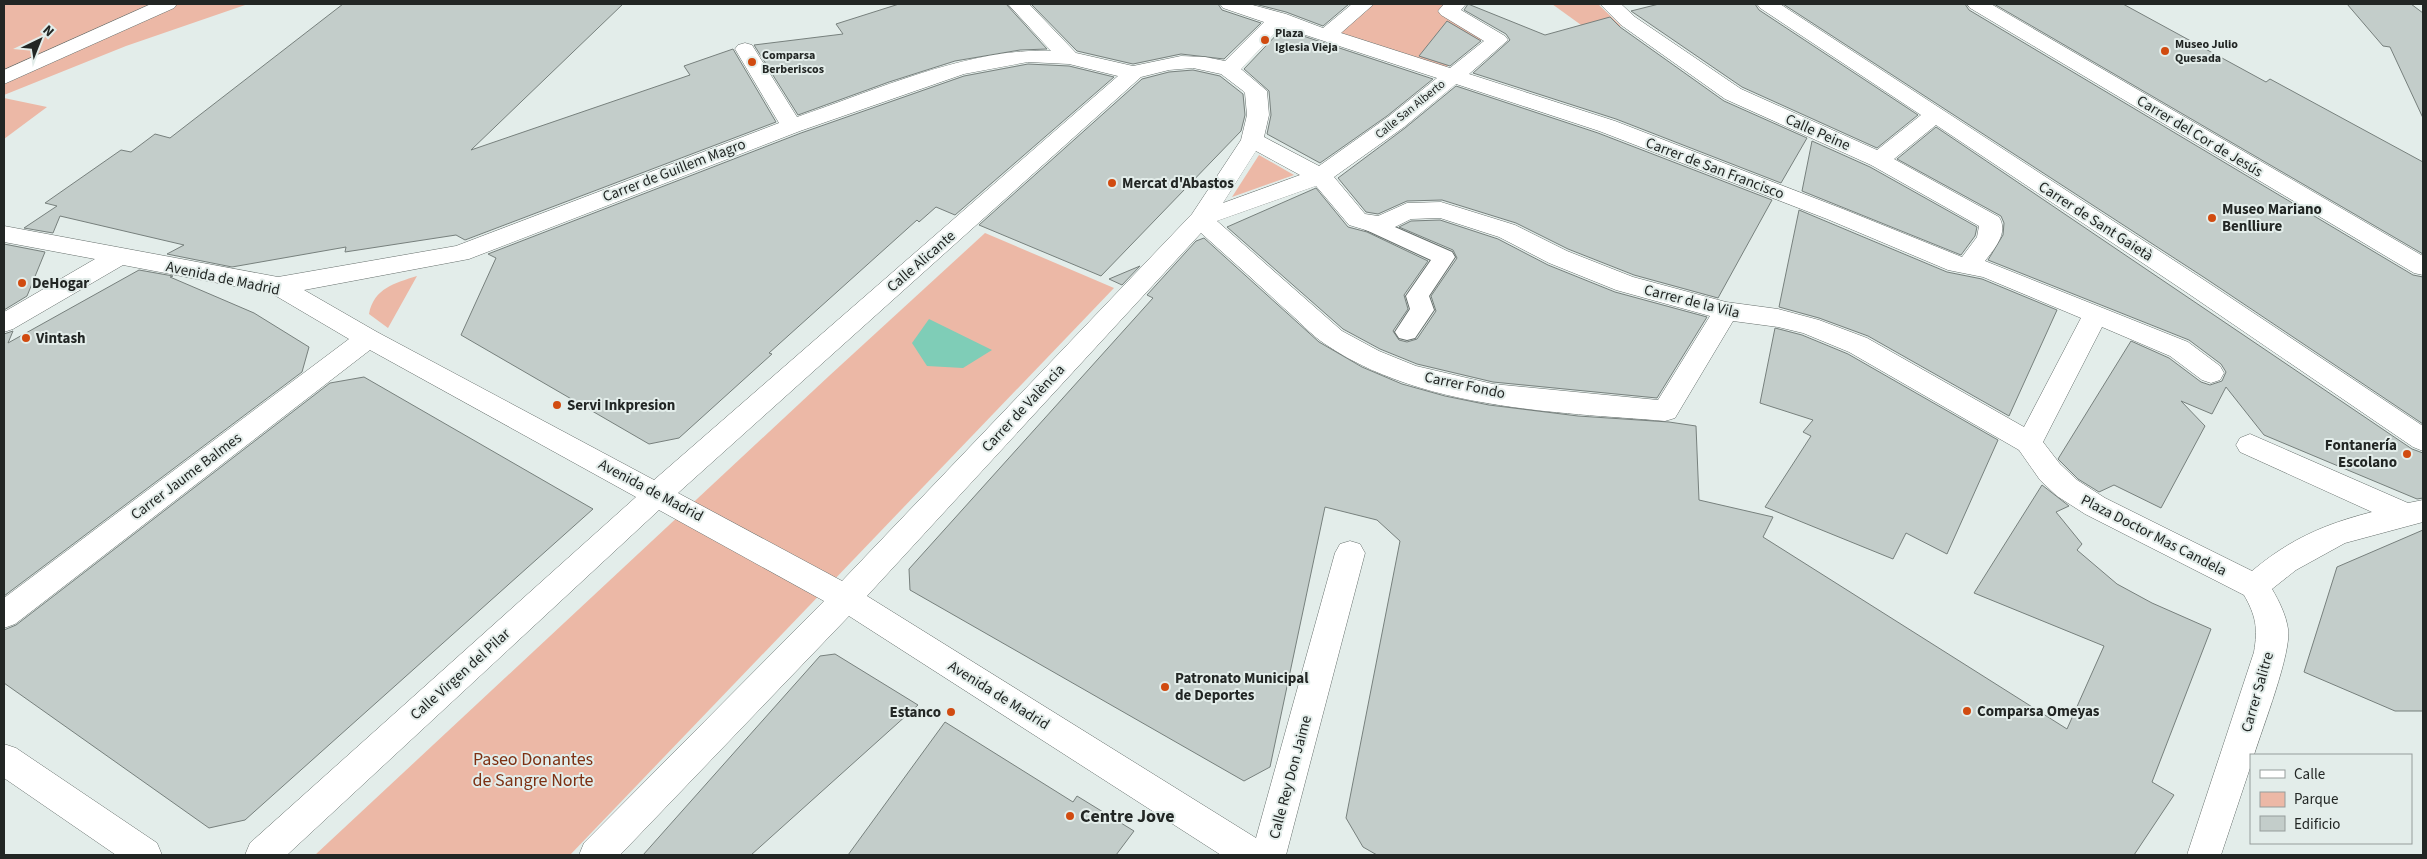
<svg xmlns="http://www.w3.org/2000/svg" width="2427" height="859" font-family="'Source Sans 3',sans-serif">
  <style>
    .green { fill: #ecb8a6 }
    .water { fill: #7fcdb7 }
    .building { fill: #c3cdca; stroke: #77807d }
    .lines { fill: none; stroke-linecap: round; stroke-linejoin: round }
    .lane-casing { stroke: #67706d; stroke-width: 2 }
    .street-casing { stroke: #67706d; stroke-width: 1 }
    .lane { fill: #fff; fill-rule: evenodd }
    .street { fill: #fff; fill-rule: evenodd }
    .poi-dot { fill: #d14b10; stroke: #e3edea; stroke-width: 2 }
    .labels { text-anchor: middle; stroke-width: 4; stroke-linejoin: round; paint-order: stroke }
    .far-poi-label { font-size: 12px; font-weight: bold; fill: #222624; stroke: #e3edea; text-anchor: start }
    .far-street-label { font-size: 12px; fill: #222624; stroke: #e3edea }
    .street-label { font-size: 15px; fill: #222624; stroke: #e3edea }
    .poi-label { font-size: 15px; font-weight: bold; fill: #222624; stroke: #e3edea; text-anchor: start }
    .near-park-label { font-size: 18px; fill: #7d3013; stroke: #e3edea }
    .near-poi-label { font-size: 18px; font-weight: bold; fill: #222624; stroke: #e3edea; text-anchor: start }
  </style>
  <rect width="100%" height="100%" fill="#e3edea"/>
  <g class="green">
    <path d="M 4,4 L 248,4 L 126,46 L 4,95 Z"/>
    <path d="M 1369,4 L 1447,4 L 1439,12 L 1483,38 L 1444,69 L 1338,34 Z"/>
    <path d="M 1552,4 L 1598,4 L 1621,26 L 1595,35 Z"/>
    <path d="M 4,98 L 47,107 L 4,139 Z"/>
    <path d="M 1259,155 L 1294,175 L 1232,197 Z"/>
    <path d="M 985,233 L 1114,288 L 570,855 L 315,855 L 829,376 Z"/>
    <path d="M 417,276 L 388,328 L 369,314 C 374,288 395,283 417,276 Z"/>
  </g>
  <path class="water" d="M 929,319 L 992,350 L 963,368 L 927,366 L 912,343 Z"/>
  <g class="building">
    <path d="M 343,4 L 623,4 L 471,150 L 690,75 L 684,66 L 733,49 L 776,122 L 465,240 L 456,235 L 345,252 L 346,247 L 232,267 L 167,254 L 184,245 L 60,216 L 53,233 L 24,228 L 57,206 L 45,203 L 121,150 L 131,152 L 155,134 L 170,138 Z"/>
    <path d="M 899,4 L 1006,4 L 1047,49 L 1020,50 L 955,61 L 889,82 L 798,115 L 754,45 L 843,34 L 836,24 Z"/>
    <path d="M 1031,4 L 1218,4 L 1222,10 L 1261,23 L 1224,59 L 1181,54 L 1133,64 L 1077,51 Z"/>
    <path d="M 1255,4 L 1349,4 L 1323,26 L 1286,12 Z"/>
    <path d="M 1468,4 L 1545,35 L 1610,17 L 1620,27 L 1724,101 L 1807,138 L 1781,183 L 1616,119 L 1473,73 L 1510,40 L 1506,34 L 1464,10 Z"/>
    <path d="M 1659,4 L 1755,4 L 1759,10 L 1918,115 L 1877,148 L 1742,87 L 1631,11 Z"/>
    <path d="M 1783,4 L 1965,4 L 1969,10 L 2413,275 L 2423,277 L 2423,424 L 2205,278 Z"/>
    <path d="M 1994,4 L 2123,4 L 2266,82 L 2270,79 L 2423,162 L 2423,254 Z"/>
    <path d="M 2347,4 L 2411,4 L 2423,13 L 2423,118 L 2390,47 L 2383,46 Z"/>
    <path d="M 1447,21 L 1481,41 L 1450,66 L 1419,56 Z"/>
    <path d="M 1282,29 L 1433,79 L 1387,116 L 1320,163 L 1267,134 L 1271,115 L 1269,91 L 1244,69 Z"/>
    <path d="M 1028,64 L 1069,66 L 1114,77 L 955,215 L 936,207 L 919,222 L 917,220 L 769,353 L 772,354 L 679,438 L 649,444 L 461,335 L 496,258 L 488,254 L 801,133 L 964,76 Z"/>
    <path d="M 1193,70 L 1220,76 L 1243,94 L 1245,115 L 1241,131 L 1101,276 L 979,225 L 1142,79 L 1169,72 Z"/>
    <path d="M 1456,86 L 1598,133 L 1772,200 L 1718,298 L 1634,275 L 1568,249 L 1516,223 L 1442,200 L 1407,201 L 1378,214 L 1366,212 L 1338,178 L 1405,128 Z"/>
    <path d="M 1936,127 L 2412,449 L 2423,453 L 2423,498 L 2417,499 L 2264,435 L 2226,387 L 2212,414 L 2181,401 L 2205,426 L 2161,508 L 2114,485 L 2099,492 L 2078,479 L 2058,459 L 2131,341 L 2169,358 L 2201,382 L 2210,385 L 2222,381 L 2226,372 L 2221,364 L 2189,340 L 1988,260 L 2003,235 L 2004,223 L 2001,216 L 1897,159 Z"/>
    <path d="M 1812,141 L 1870,167 L 1977,227 L 1975,236 L 1961,255 L 1802,191 Z"/>
    <path d="M 1316,188 L 1348,227 L 1367,232 L 1428,261 L 1404,295 L 1408,309 L 1393,331 L 1399,340 L 1407,342 L 1417,339 L 1436,311 L 1431,296 L 1457,258 L 1453,250 L 1399,227 L 1411,221 L 1440,220 L 1498,239 L 1548,265 L 1615,292 L 1707,317 L 1657,398 L 1493,382 L 1417,364 L 1380,349 L 1343,329 L 1227,227 Z"/>
    <path d="M 1799,210 L 1947,272 L 1982,279 L 2057,310 L 2009,416 L 1868,336 L 1819,318 L 1779,307 Z"/>
    <path d="M 1204,238 L 1319,342 L 1362,367 L 1402,384 L 1445,396 L 1489,405 L 1578,416 L 1669,422 L 1696,426 L 1699,500 L 1773,517 L 1763,537 L 2067,729 L 2104,646 L 1974,593 L 2042,485 L 2069,506 L 2056,512 L 2082,544 L 2077,550 L 2117,584 L 2152,603 L 2211,629 L 2152,782 L 2174,795 L 2134,855 L 1377,855 L 1363,847 L 1346,818 L 1400,541 L 1377,520 L 1325,507 L 1270,767 L 1244,781 L 910,590 L 909,569 L 1153,298 L 1147,295 L 1196,241 Z"/>
    <path d="M 4,244 L 45,252 L 27,296 L 4,310 Z"/>
    <path d="M 1140,266 L 1122,285 L 1109,279 Z"/>
    <path d="M 139,270 L 173,276 L 170,277 L 254,313 L 309,347 L 302,372 L 4,596 L 4,334 L 13,331 L 8,343 Z"/>
    <path d="M 1775,328 L 1802,335 L 1848,354 L 1998,440 L 1947,554 L 1906,533 L 1893,559 L 1765,507 L 1811,436 L 1803,432 L 1813,420 L 1760,403 Z"/>
    <path d="M 364,377 L 593,509 L 245,820 L 209,828 L 4,683 L 4,630 L 16,625 L 330,383 Z"/>
    <path d="M 2423,530 L 2423,711 L 2395,711 L 2304,672 L 2337,567 Z"/>
    <path d="M 835,654 L 918,705 L 751,855 L 643,855 L 820,656 Z"/>
    <path d="M 945,722 L 1073,802 L 1077,796 L 1134,831 L 1116,855 L 848,855 Z"/>
  </g>
  <g class="lines">
    <g class="lane-casing">
      <path id="lane" d="M 1372,217 L 1452,252 L 1455,257 L 1429,296 L 1434,310 L 1415,338 L 1407,340 L 1399,338 L 1395,332 L 1410,309 L 1406,296 L 1431,260 L 1364,229 L 1361,224 L 1364,219 Z"/>
    </g>
    <g class="street-casing">
      <g id="street">
        <path d="M 151,4 L 177,4 L 174,8 L 4,84 L 4,70 Z"/>
        <path d="M 1008,4 L 1029,4 L 1076,53 L 1133,66 L 1181,56 L 1205,57 L 1225,61 L 1264,22 L 1223,8 L 1220,4 L 1249,4 L 1286,14 L 1323,28 L 1352,4 L 1374,4 L 1341,33 L 1450,68 L 1484,41 L 1441,15 L 1438,11 L 1444,4 L 1466,4 L 1461,10 L 1505,36 L 1508,40 L 1469,74 L 1615,121 L 1843,209 L 1962,257 L 1977,237 L 1979,226 L 1871,165 L 1725,99 L 1621,25 L 1600,4 L 1621,4 L 1635,17 L 1741,89 L 1877,150 L 1921,115 L 1760,8 L 1757,4 L 1780,4 L 2204,280 L 2423,426 L 2423,451 L 2413,447 L 2186,292 L 1936,125 L 1894,159 L 1999,217 C 2009,233 1994,249 1985,261 L 2188,342 L 2220,366 L 2224,373 L 2220,380 L 2211,383 L 2202,380 L 2170,356 L 2102,327 L 2043,442 L 2060,464 L 2077,480 L 2105,498 L 2252,571 C 2290,539 2325,524 2372,512 L 2240,452 L 2236,445 L 2240,438 L 2250,434 L 2408,503 L 2423,500 L 2423,522 L 2345,543 L 2296,570 L 2272,589 C 2279,601 2286,615 2288,629 C 2292,652 2262,729 2254,755 L 2251,755 L 2251,765 L 2221,855 L 2187,855 L 2254,652 C 2258,628 2256,616 2244,595 L 2085,514 L 2057,496 L 2040,480 L 2019,450 L 1849,352 L 1803,333 L 1778,327 L 1733,321 L 1675,418 L 1665,421 C 1554,412 1421,409 1325,344 C 1311,335 1298,320 1285,309 C 1257,283 1229,258 1201,233 L 867,596 L 1256,838 L 1335,553 L 1340,544 L 1350,541 L 1360,544 L 1365,553 L 1286,855 L 1221,855 L 849,616 L 620,855 L 579,855 L 584,843 L 824,601 L 659,510 L 287,855 L 245,855 L 250,843 L 636,497 L 370,350 L 15,624 L 4,628 L 4,598 L 349,339 L 271,293 L 123,265 L 13,329 L 4,332 L 4,312 L 95,259 L 4,242 L 4,226 L 278,277 L 456,246 L 779,123 L 735,49 L 738,45 L 745,43 L 752,45 L 797,117 C 873,91 971,47 1051,51 ZM 1281,27 L 1437,78 L 1388,117 L 1319,166 L 1264,137 L 1269,115 L 1267,91 L 1241,69 ZM 1028,62 L 1069,64 L 1118,76 L 654,480 L 377,332 L 304,290 L 469,259 L 800,131 L 964,74 ZM 1193,68 L 1221,74 L 1242,90 L 1245,93 L 1247,115 L 1241,140 L 1192,214 L 842,581 L 678,493 L 1141,77 L 1169,70 ZM 1456,84 L 1599,131 L 1827,219 L 1948,270 L 1983,277 L 2081,318 L 2024,427 L 1867,338 L 1819,320 L 1778,309 L 1726,302 L 1633,277 L 1567,251 L 1515,225 L 1441,202 L 1407,203 L 1378,216 L 1365,214 L 1334,177 L 1404,127 ZM 1256,151 L 1300,175 L 1223,203 ZM 1316,186 L 1349,225 L 1372,232 L 1391,229 L 1411,219 L 1440,218 L 1499,237 L 1549,263 L 1616,290 L 1710,316 L 1658,400 L 1493,384 L 1416,366 L 1379,351 L 1342,331 L 1217,221 Z"/>
        <path d="M 1967,4 L 1991,4 L 2423,256 L 2423,275 L 2414,273 L 1970,8 Z"/>
        <path d="M 4,744 L 16,748 L 157,843 L 162,855 L 116,855 L 4,778 Z"/>
      </g>
    </g>
    <use href="#lane" class="lane"/>
    <use href="#street" class="street"/>
  </g>
  <g class="poi-dot">
    <circle cx="1265" cy="40" r="5"/>
    <circle cx="2165" cy="51" r="5"/>
    <circle cx="752" cy="62" r="5"/>
    <circle cx="1112" cy="183" r="5"/>
    <circle cx="2212" cy="218" r="5"/>
    <circle cx="22" cy="283" r="5"/>
    <circle cx="26" cy="338" r="5"/>
    <circle cx="557" cy="405" r="5"/>
    <circle cx="2407" cy="454" r="5"/>
    <circle cx="1165" cy="687" r="5"/>
    <circle cx="1967" cy="711" r="5"/>
    <circle cx="951" cy="712" r="5"/>
    <circle cx="1070" cy="816" r="5"/>
  </g>
  <g class="labels">
    <g class="far-poi-label">
      <text x="1275" y="37">Plaza<tspan x="1275" dy="14">Iglesia Vieja</tspan></text>
      <text x="2175" y="48">Museo Julio<tspan x="2175" dy="14">Quesada</tspan></text>
      <text x="762" y="59">Comparsa<tspan x="762" dy="14">Berberiscos</tspan></text>
    </g>
    <g class="far-street-label">
      <text transform="translate(1410 109) rotate(-39)" y="4">Calle San Alberto</text>
    </g>
    <g class="street-label">
      <text transform="translate(1818 132) rotate(24)" y="5">Calle Peine</text>
      <text transform="translate(2200 136) rotate(31)" y="5">Carrer del Cor de Jesús</text>
      <text transform="translate(1715 168) rotate(21)" y="5">Carrer de San Francisco</text>
      <text transform="translate(674 170) rotate(-21)" y="5">Carrer de Guillem Magro</text>
      <text transform="translate(2096 221) rotate(33)" y="5">Carrer de Sant Gaietà</text>
      <text transform="translate(921 261) rotate(-41)" y="5">Calle Alicante</text>
      <text transform="translate(223 278) rotate(12)" y="5">Avenida de Madrid</text>
      <text transform="translate(1692 301) rotate(14)" y="5">Carrer de la Vila</text>
      <text transform="translate(1465 385) rotate(12)" y="5">Carrer Fondo</text>
      <text transform="translate(1023 408) rotate(-47)" y="5">Carrer de València</text>
      <text transform="translate(186 476) rotate(-37)" y="5">Carrer Jaume Balmes</text>
      <text transform="translate(651 490) rotate(28)" y="5">Avenida de Madrid</text>
      <text transform="translate(2154 535) rotate(27)" y="5">Plaza Doctor Mas Candela</text>
      <text transform="translate(460 674) rotate(-42)" y="5">Calle Virgen del Pilar</text>
      <text transform="translate(2257 692) rotate(-74)" y="5">Carrer Salitre</text>
      <text transform="translate(999 695) rotate(32)" y="5">Avenida de Madrid</text>
      <text transform="translate(1290 777) rotate(-75)" y="5">Calle Rey Don Jaime</text>
    </g>
    <g class="poi-label">
      <text x="1122" y="188">Mercat d'Abastos</text>
      <text x="2222" y="214">Museo Mariano<tspan x="2222" dy="17">Benlliure</tspan></text>
      <text x="32" y="288">DeHogar</text>
      <text x="36" y="343">Vintash</text>
      <text x="567" y="410">Servi Inkpresion</text>
      <text x="2397" y="450" text-anchor="end">Fontanería<tspan x="2397" dy="17">Escolano</tspan></text>
      <text x="1175" y="683">Patronato Municipal<tspan x="1175" dy="17">de Deportes</tspan></text>
      <text x="1977" y="716">Comparsa Omeyas</text>
      <text x="941" y="717" text-anchor="end">Estanco</text>
    </g>
    <g class="near-park-label">
      <text x="533" y="765">Paseo Donantes<tspan x="533" dy="21">de Sangre Norte</tspan></text>
    </g>
    <g class="near-poi-label">
      <text x="1080" y="822">Centre Jove</text>
    </g>
  </g>
  <rect width="2427" height="859" fill="none" stroke="#222624" stroke-width="10"/>
  <rect x="2250" y="754" width="162" height="90" fill="#e3edea" stroke="#969d9b"/>
  <rect x="2260" y="770" width="25" height="8" fill="#ffffff" stroke="#969d9b"/>
  <text x="2294" y="779" font-size="15" fill="#222624">Calle</text>
  <rect x="2260" y="792" width="25" height="15" fill="#ecb8a6" stroke="#969d9b"/>
  <text x="2294" y="804" font-size="15" fill="#222624">Parque</text>
  <rect x="2260" y="816" width="25" height="15" fill="#c3cdca" stroke="#969d9b"/>
  <text x="2294" y="829" font-size="15" fill="#222624">Edificio</text>
  <g transform="translate(40 40) rotate(43)" stroke="#e3edea" stroke-width="4" paint-order="stroke">
  <path d="M0-4L9 19L0 12L-9 19Z" fill="#222624"/>
  <text y="-8" font-size="14" font-weight="bold" text-anchor="middle" fill="#222624">N</text>
  </g>
</svg>
